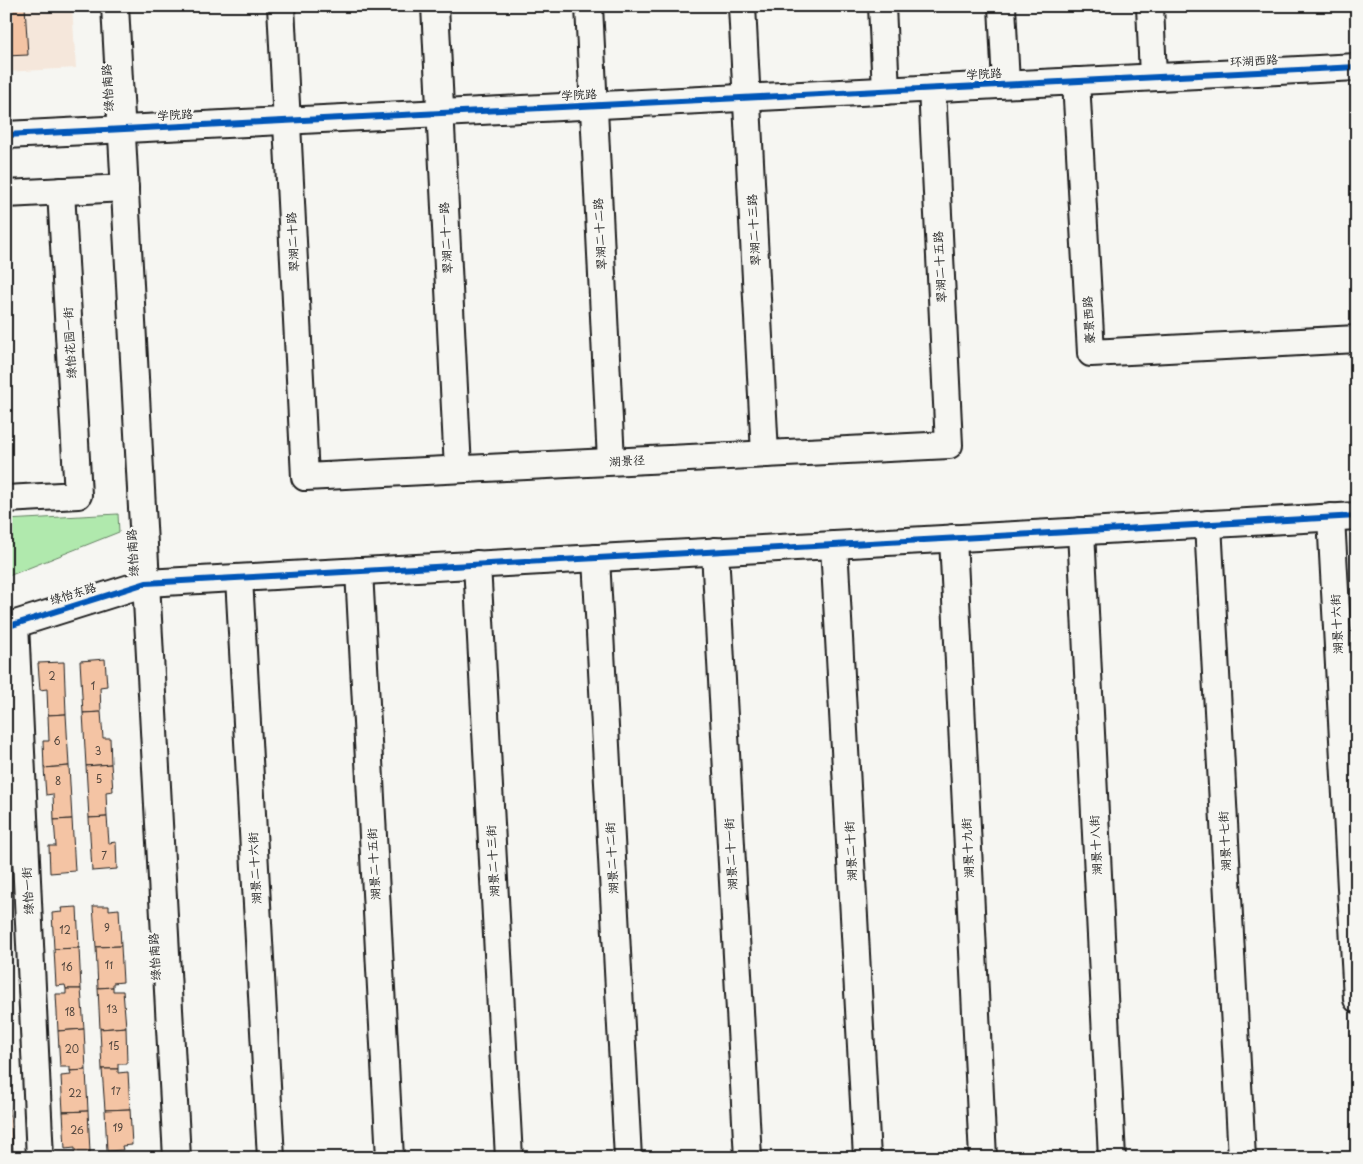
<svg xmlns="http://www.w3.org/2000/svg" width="1363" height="1164" font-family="'Playpen Sans','LXGW WenKai TC',sans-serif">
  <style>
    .built { fill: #f5e7db }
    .green { fill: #b0e9ad; stroke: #668264 }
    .building { fill: #f4c4a4; stroke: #1c1c1c }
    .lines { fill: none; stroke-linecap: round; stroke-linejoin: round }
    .minor-casing { stroke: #1c1c1c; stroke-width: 30 }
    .minor { stroke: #f6f6f2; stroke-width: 26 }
    .cycleway-casing { stroke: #f6f6f2; stroke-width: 9 }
    .cycleway { stroke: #0057b8; stroke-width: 6 }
    .labels { text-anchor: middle; stroke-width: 5; stroke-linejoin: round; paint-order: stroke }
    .number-label { font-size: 10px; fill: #52463e }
    .street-label { font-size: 12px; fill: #1c1c1c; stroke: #f6f6f2 }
  </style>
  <rect width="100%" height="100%" fill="#f6f6f2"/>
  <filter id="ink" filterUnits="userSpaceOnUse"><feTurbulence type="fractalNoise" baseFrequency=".02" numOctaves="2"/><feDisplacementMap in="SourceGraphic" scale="10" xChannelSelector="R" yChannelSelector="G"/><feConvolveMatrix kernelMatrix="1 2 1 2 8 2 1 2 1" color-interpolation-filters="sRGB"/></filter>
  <g filter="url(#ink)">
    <path class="built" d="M 6,6 L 72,6 L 76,68 L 6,72 Z"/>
    <path class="green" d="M 118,514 L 119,532 L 6,577 L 6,520 Z"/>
    <g class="building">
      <path d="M 6,6 L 25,6 L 28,55 L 6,56 Z"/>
      <path d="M 105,659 L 107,686 L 100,687 L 101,712 L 83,713 L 80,661 Z"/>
      <path d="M 64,662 L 66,714 L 48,715 L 47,689 L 40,690 L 38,663 Z"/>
      <path d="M 101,712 L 103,738 L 110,738 L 111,764 L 86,766 L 83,713 Z"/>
      <path d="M 66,714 L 69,766 L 44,768 L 43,741 L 49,741 L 48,715 Z"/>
      <path d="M 111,764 L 113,791 L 106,792 L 107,817 L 89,818 L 86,766 Z"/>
      <path d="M 69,766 L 72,819 L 54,820 L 53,794 L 46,795 L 44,768 Z"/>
      <path d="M 107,817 L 109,843 L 116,842 L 117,869 L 92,871 L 89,818 Z"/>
      <path d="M 72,819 L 75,871 L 50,873 L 49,846 L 56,846 L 54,820 Z"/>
      <path d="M 93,906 L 109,906 L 109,910 L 119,909 L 121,946 L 96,947 Z"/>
      <path d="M 77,907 L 79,948 L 54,949 L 52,913 L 62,912 L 61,908 Z"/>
      <path d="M 121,946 L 123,982 L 113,983 L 113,987 L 98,988 L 96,947 Z"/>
      <path d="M 79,948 L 81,989 L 66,989 L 65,985 L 56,986 L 54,949 Z"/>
      <path d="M 113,987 L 113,991 L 123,991 L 126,1027 L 100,1029 L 98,988 Z"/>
      <path d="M 66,989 L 81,989 L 84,1029 L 58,1031 L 56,994 L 66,994 Z"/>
      <path d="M 126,1027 L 127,1064 L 118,1064 L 118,1069 L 102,1069 L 100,1029 Z"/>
      <path d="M 84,1029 L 86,1070 L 70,1071 L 70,1067 L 60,1067 L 58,1031 Z"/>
      <path d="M 102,1069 L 118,1069 L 118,1073 L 128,1072 L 130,1109 L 105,1110 Z"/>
      <path d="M 86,1070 L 88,1111 L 63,1112 L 61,1076 L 71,1075 L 70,1071 Z"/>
      <path d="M 6,1079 L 8,1079 L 10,1115 L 6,1116 Z"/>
      <path d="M 130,1109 L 132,1145 L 122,1146 L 123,1150 L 107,1151 L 105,1110 Z"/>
      <path d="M 88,1111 L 90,1152 L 75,1152 L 75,1148 L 65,1149 L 63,1112 Z"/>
      <path d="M 10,1115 L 13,1152 L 6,1152 L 6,1116 Z"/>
    </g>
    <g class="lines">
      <g class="minor-casing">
        <g id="minor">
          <path d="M 115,6 L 177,1158"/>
          <path d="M 281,6 L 305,477 L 949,445 L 932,88"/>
          <path d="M 435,6 L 458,469"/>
          <path d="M 589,6 L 611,461"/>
          <path d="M 742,6 L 765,454"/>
          <path d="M 882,6 L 886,91"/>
          <path d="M 1002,6 L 1006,84"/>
          <path d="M 1150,6 L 1153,77"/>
          <path d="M 1076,81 L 1091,353 L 1357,339"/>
          <path d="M 6,135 L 1357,67"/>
          <path d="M 6,194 L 125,188"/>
          <path d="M 6,499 L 78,495 L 61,191"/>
          <path d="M 1331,517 L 1357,999"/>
          <path d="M 1208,524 L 1242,1158"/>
          <path d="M 1081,531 L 1112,1158"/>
          <path d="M 953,538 L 983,1158"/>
          <path d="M 834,545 L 867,1158"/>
          <path d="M 715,551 L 748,1158"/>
          <path d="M 596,558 L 628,1158"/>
          <path d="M 477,564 L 509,1158"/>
          <path d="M 359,571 L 390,1158"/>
          <path d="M 239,578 L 271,1158"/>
          <path d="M 15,624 L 40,1158"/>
          <path d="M 6,627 L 146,583 L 1357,516"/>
        </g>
      </g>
      <use href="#minor" class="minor"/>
      <g class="cycleway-casing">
        <g id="cycleway">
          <path d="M 6,135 L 1357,67"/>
          <path d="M 6,627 L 146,583 L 1357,516"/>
        </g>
      </g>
      <use href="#cycleway" class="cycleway"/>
    </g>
  </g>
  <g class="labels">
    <g class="number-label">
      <text x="52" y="680">2</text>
      <text x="93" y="690">1</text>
      <text x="57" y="745">6</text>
      <text x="98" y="755">3</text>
      <text x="99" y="783">5</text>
      <text x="58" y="785">8</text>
      <text x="104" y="860">7</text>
      <text x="107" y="932">9</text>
      <text x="65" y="934">12</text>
      <text x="109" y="969">11</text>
      <text x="67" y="971">16</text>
      <text x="112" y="1013">13</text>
      <text x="70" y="1016">18</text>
      <text x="114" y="1050">15</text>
      <text x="72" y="1053">20</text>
      <text x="116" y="1095">17</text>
      <text x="75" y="1097">22</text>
      <text x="118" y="1132">19</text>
      <text x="77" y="1134">26</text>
    </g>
    <g class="street-label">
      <text transform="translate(1254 61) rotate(-3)" y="4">环湖西路</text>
      <text transform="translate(984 74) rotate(-3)" y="4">学院路</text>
      <text transform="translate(108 88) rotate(-93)" y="4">绿怡南路</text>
      <text transform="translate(579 95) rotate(-3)" y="4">学院路</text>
      <text transform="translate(175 115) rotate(-3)" y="4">学院路</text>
      <text transform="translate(754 230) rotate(-93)" y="4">翠湖二十三路</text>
      <text transform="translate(600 234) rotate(-93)" y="4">翠湖二十二路</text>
      <text transform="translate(446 238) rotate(-93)" y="4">翠湖二十一路</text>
      <text transform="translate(293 242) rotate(-93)" y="4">翠湖二十路</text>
      <text transform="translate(940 267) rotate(-93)" y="4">翠湖二十五路</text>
      <text transform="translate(1089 320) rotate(-93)" y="4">豪景西路</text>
      <text transform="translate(70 343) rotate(-93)" y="4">绿怡花园一街</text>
      <text transform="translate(627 461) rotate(-3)" y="4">湖景径</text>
      <text transform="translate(133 553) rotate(-93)" y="4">绿怡南路</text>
      <text transform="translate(73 594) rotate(-17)" y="4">绿怡东路</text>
      <text transform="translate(1337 624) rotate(-93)" y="4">湖景十六街</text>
      <text transform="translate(1225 841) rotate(-93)" y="4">湖景十七街</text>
      <text transform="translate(1096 845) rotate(-93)" y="4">湖景十八街</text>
      <text transform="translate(968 848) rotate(-93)" y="4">湖景十九街</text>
      <text transform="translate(851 851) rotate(-93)" y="4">湖景二十街</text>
      <text transform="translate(731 854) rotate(-93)" y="4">湖景二十一街</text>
      <text transform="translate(612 858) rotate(-93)" y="4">湖景二十二街</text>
      <text transform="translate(493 861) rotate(-93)" y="4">湖景二十三街</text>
      <text transform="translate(374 864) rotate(-93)" y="4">湖景二十五街</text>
      <text transform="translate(255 868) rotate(-93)" y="4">湖景二十六街</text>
      <text transform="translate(28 891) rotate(-93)" y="4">绿怡一街</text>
      <text transform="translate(155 957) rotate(-93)" y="4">绿怡南路</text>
    </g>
  </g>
  <rect width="1363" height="1164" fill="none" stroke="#f6f6f2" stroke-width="25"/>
  <rect x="12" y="12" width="1338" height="1139" fill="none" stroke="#1c1c1c" stroke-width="2" filter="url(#ink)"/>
</svg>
